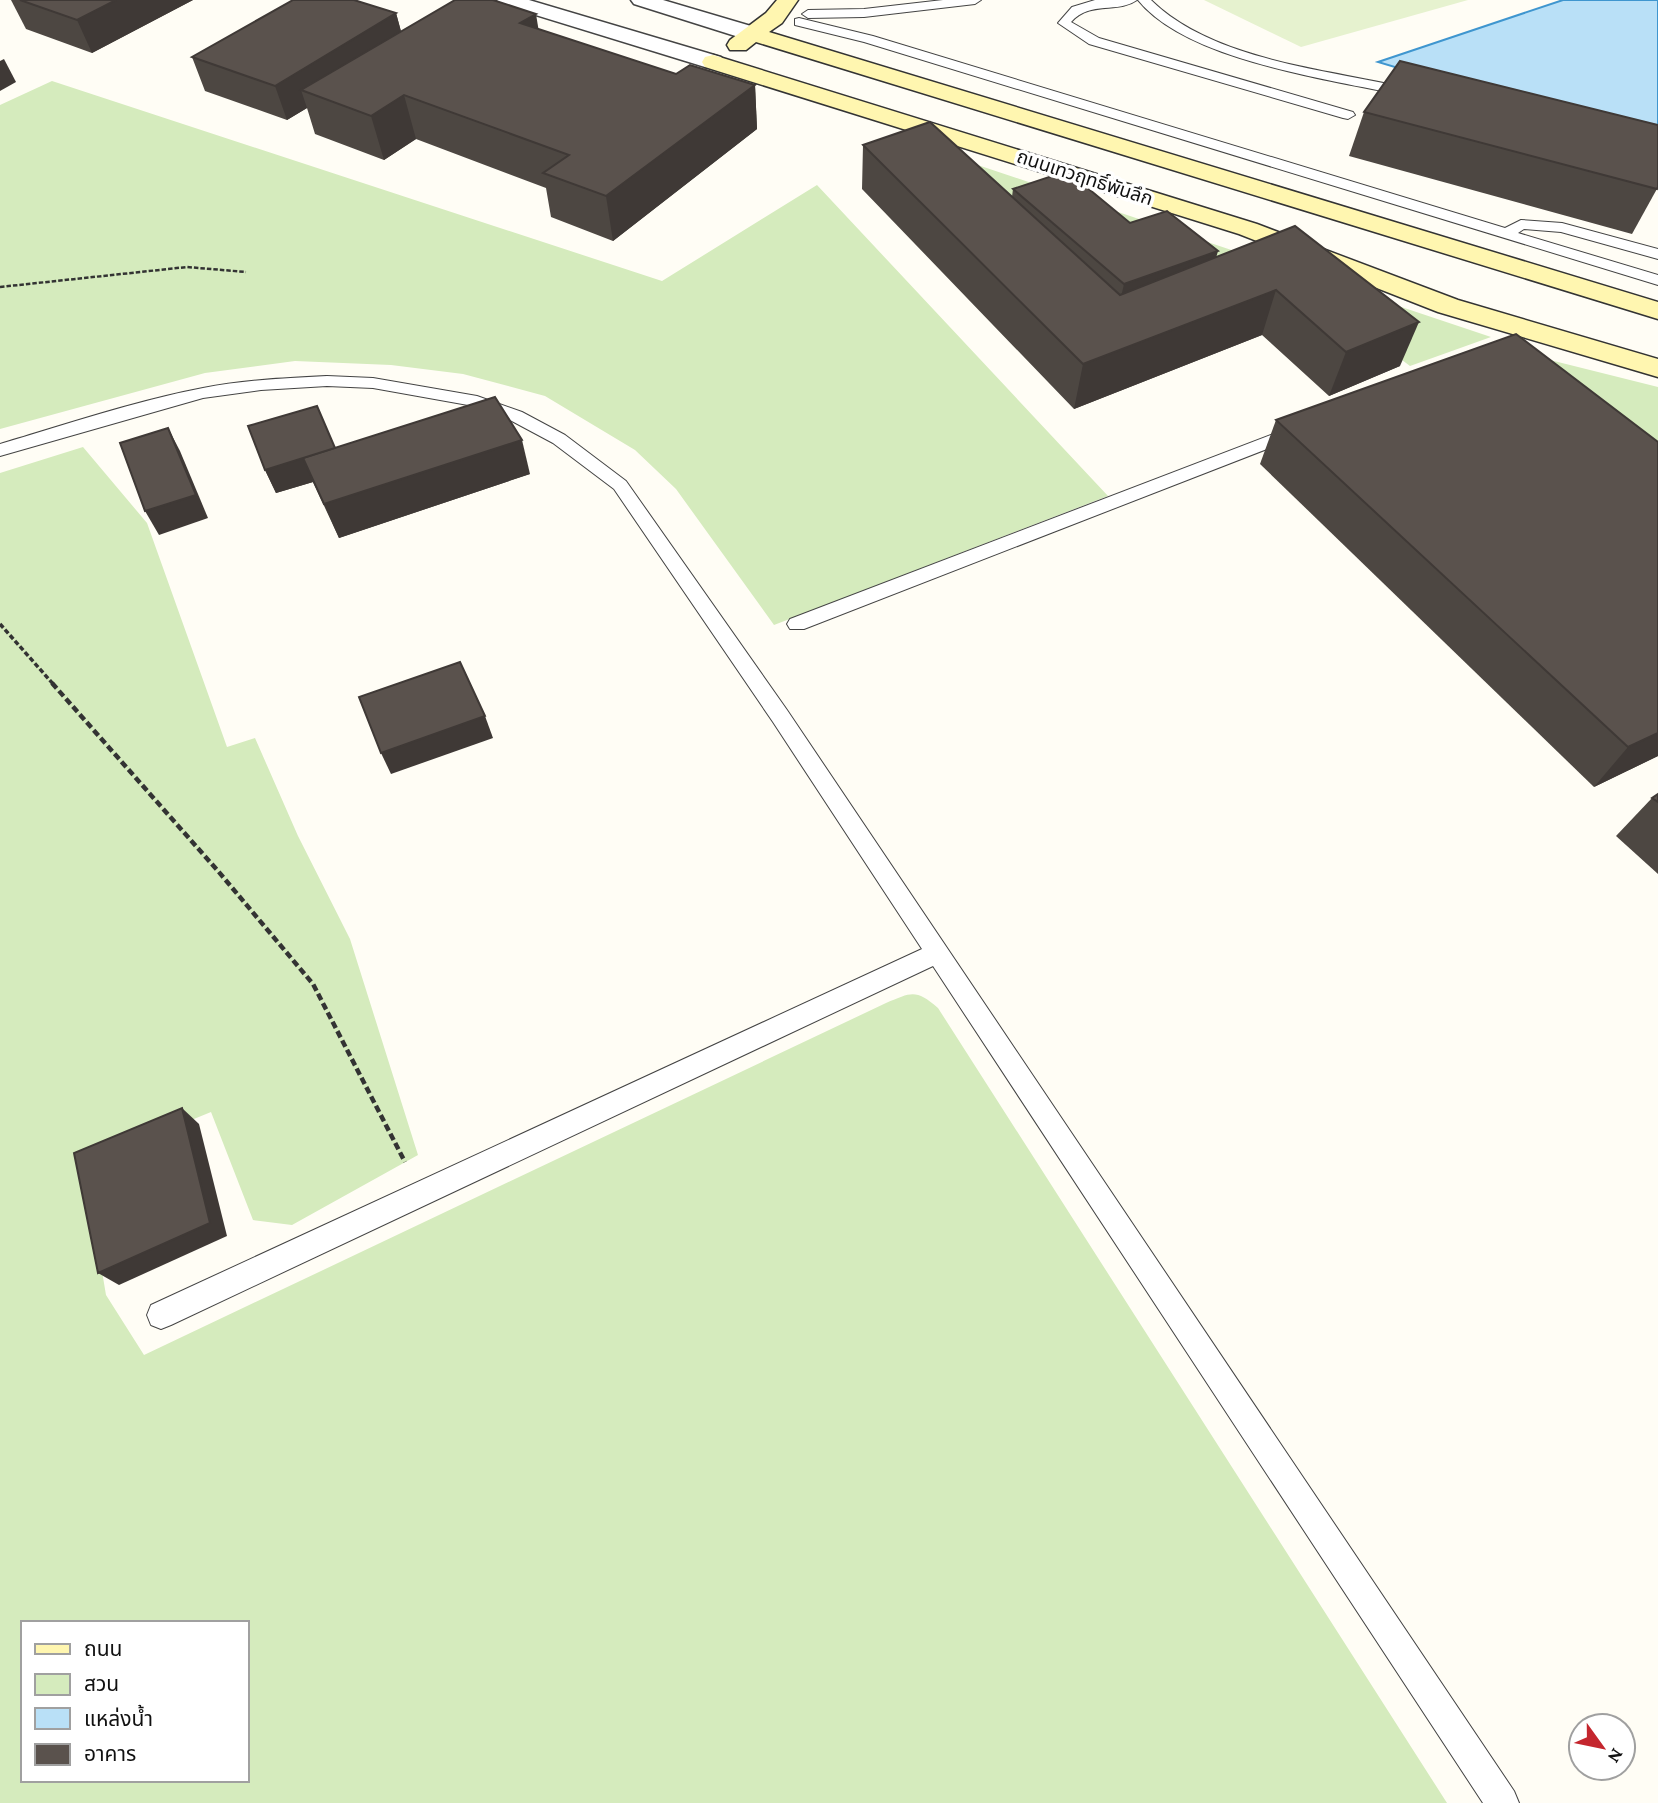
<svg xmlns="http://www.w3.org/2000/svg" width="1658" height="1803" font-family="'Crimson Pro','Noto Sans Thai',serif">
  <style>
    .green { fill: #d5ebbd; fill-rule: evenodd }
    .pitch { fill: #e6f2cf }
    .water { fill: #b9e0f7; stroke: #3f96cf; stroke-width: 2 }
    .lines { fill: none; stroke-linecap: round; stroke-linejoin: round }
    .lane-casing { stroke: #444; stroke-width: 2 }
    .street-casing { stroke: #444; stroke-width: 3 }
    .secondary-casing { stroke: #333; stroke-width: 3 }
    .path-far2 { stroke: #333; stroke-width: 2.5; stroke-dasharray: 4.5 2; stroke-linecap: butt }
    .path-far1 { stroke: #333; stroke-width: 3.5; stroke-dasharray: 5 2.5; stroke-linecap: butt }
    .path { stroke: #333; stroke-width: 4.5; stroke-dasharray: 7 3.5; stroke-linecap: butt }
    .lane { fill: #fff; fill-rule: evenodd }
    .street { fill: #fff; fill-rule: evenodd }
    .secondary { fill: #fff6b0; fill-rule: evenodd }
    .wall { fill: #4d4742 }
    .shaded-wall { fill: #3f3936 }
    .building { fill: #5a524d; stroke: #3f3936; stroke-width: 2 }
    .labels { text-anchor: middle; stroke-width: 7; stroke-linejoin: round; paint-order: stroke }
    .far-street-label { font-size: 19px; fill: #111; stroke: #fff }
  </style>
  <rect width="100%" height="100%" fill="#fffdf5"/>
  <g class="green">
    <path d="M 52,81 L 662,281 L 817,185 L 1108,496 L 774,625 L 676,489 L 635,450 L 545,396 L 463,374 L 391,365 L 295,361 L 205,373 L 0,429 L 0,105 Z"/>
    <path d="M 921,146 L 1491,337 L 1410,366 L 1282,270 L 1219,289 L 1022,215 Z"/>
    <path d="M 1538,357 L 1658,387 L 1658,444 Z"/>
    <path d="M 83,447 L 147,523 L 227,747 L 255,738 L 298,836 L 350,939 L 418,1155 L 292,1225 L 253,1220 L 211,1112 L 84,1164 L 106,1295 L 144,1355 L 886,1003 C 912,992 916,989 938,1008 L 1447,1803 L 0,1803 L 0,473 ZM 23,1623 L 247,1623 L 247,1780 L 23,1780 Z"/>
  </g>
  <path class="pitch" d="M 1204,0 L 1468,0 L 1301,47 Z"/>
  <path class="water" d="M 1563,0 L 1658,0 L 1658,139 L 1629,137 L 1378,62 Z"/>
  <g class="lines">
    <g class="lane-casing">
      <g id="lane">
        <path d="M 943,0 L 981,0 L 975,4 L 864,17 L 808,18 L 802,14 L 808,10 L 864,9 Z"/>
        <path d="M 1095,0 L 1137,0 C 1118,14 1091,0 1071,22 L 1099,38 L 1353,112 L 1355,115 L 1348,119 L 1343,118 L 1089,44 L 1058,23 L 1072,7 Z"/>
        <path d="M 1138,0 L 1151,0 C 1214,62 1333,70 1416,90 L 1418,93 L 1411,97 C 1335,80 1188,62 1138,0 Z"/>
        <path d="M 799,18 L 873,36 L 1505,228 L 1521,220 L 1562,223 L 1658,249 L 1658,259 L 1561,232 L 1524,229 L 1518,233 L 1658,275 L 1658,285 L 864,42 L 795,25 L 795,19 Z"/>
        <path d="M 327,376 L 373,378 L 477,396 L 522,412 L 565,435 L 626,481 L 787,710 L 1514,1791 L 1519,1803 L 1483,1803 L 933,966 L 171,1325 L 161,1329 L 151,1325 L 147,1315 L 151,1305 L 922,949 L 773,722 L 614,489 L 553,443 L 510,420 L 468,405 L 373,388 L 327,386 L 261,390 L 203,398 L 0,456 L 0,444 C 67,424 135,401 203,388 C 244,380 286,378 327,376 Z"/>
        <path d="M 1297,425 L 1306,431 L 1303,435 L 804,629 L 790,629 L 787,624 L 790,619 Z"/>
      </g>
    </g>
    <g class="street-casing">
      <g id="street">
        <path d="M 497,0 L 529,0 L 721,57 L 724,62 L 721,67 L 705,67 L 500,4 Z"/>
        <path d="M 631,0 L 663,0 L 761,29 L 764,34 L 761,39 L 745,39 L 634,4 Z"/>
      </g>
    </g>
    <g class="secondary-casing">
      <g id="secondary">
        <path d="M 777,0 L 798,0 L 782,23 L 769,32 L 1658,302 L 1658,319 L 756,42 L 746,50 L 730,50 L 727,45 L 730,40 L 766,13 Z"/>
        <path d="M 713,55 L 1257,224 L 1458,300 L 1658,359 L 1658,377 L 1438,312 L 1239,234 L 705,67 L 702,62 L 705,57 Z"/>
      </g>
    </g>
    <path class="path-far2" d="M 0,287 L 187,267 L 246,272"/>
    <path class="path-far1" d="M 0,624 L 54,685"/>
    <path class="path" d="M 52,683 L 218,871 L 313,984 L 405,1162"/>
    <use href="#lane" class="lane"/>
    <use href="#street" class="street"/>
    <use href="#secondary" class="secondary"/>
  </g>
  <g class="wall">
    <path d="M 11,0 L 193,0 L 92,53 L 26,29 Z"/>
    <path d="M 396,13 L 401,31 L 538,29 L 676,74 L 755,85 L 757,129 L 613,241 L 551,217 L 546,188 L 416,139 L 384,160 L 315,134 L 307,108 L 287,120 L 205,91 L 192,57 Z"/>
    <path d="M 1364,112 L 1658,187 L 1632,234 L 1349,156 Z"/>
    <path d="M 863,145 L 1012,197 L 1013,189 L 1130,223 L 1216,257 L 1295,226 L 1400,366 L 1329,396 L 1262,335 L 1074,409 L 862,189 Z"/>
    <path d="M 1276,420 L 1658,442 L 1658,756 L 1594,787 L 1260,464 Z"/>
    <path d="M 335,448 L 530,474 L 339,538 L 313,482 L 276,493 L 265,470 Z"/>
    <path d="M 1658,794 L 1658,874 L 1616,836 L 1652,798 Z"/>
  </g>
  <g class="shaded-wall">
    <path d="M 116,0 L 193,0 L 92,53 L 77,20 Z"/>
    <path d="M 396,13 L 405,47 L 301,90 L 307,108 L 287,120 L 275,86 Z"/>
    <path d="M 536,14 L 543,57 L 520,23 Z"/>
    <path d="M 4,59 L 16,82 L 0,91 L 0,61 Z"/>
    <path d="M 755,85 L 757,129 L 613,241 L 606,196 Z"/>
    <path d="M 404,95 L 416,139 L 384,160 L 371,116 Z"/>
    <path d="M 1218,251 L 1208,286 L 1116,319 L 1124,284 Z"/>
    <path d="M 1276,290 L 1262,335 L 1074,409 L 1083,364 Z"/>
    <path d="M 1419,322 L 1400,366 L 1329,396 L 1346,352 Z"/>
    <path d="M 168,428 L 180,451 L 208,518 L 159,535 L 145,511 Z"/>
    <path d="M 522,440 L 530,474 L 339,538 L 324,504 Z"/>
    <path d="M 303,458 L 313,482 L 276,493 L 265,470 Z"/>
    <path d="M 485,716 L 493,738 L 391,774 L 381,753 Z"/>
    <path d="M 1658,733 L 1658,756 L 1594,787 L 1628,747 Z"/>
    <path d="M 182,1108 L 199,1124 L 227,1236 L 119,1285 L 98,1273 Z"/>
  </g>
  <g class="building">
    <path d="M 20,0 L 116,0 L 77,20 Z"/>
    <path d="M 293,0 L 354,0 L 396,13 L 275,86 L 192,57 Z"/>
    <path d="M 455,0 L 493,0 L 536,14 L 520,23 L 676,74 L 690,65 L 755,85 L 606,196 L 543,173 L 569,155 L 404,95 L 371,116 L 301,90 Z"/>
    <path d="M 1400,61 L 1658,125 L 1658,187 L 1657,189 L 1364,112 Z"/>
    <path d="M 930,122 L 1120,295 L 1295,226 L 1419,322 L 1346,352 L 1276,290 L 1083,364 L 863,145 Z"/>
    <path d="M 1067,171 L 1130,223 L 1167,211 L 1218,251 L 1124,284 L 1013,189 Z"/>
    <path d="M 1516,334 L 1658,442 L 1658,733 L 1628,747 L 1276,420 Z"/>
    <path d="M 495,397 L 522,440 L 324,504 L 303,458 Z"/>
    <path d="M 317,406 L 335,448 L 265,470 L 248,426 Z"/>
    <path d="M 168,428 L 196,495 L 145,511 L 120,443 Z"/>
    <path d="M 460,662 L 485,716 L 381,753 L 359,697 Z"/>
    <path d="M 1658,794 L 1658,802 L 1652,798 Z"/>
    <path d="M 182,1108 L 210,1223 L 98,1273 L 74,1153 Z"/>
  </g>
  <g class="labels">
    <g class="far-street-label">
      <text transform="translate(1085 177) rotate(18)" y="7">ถนนเทวฤทธิ์พันลึก</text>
    </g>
  </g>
  <rect x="21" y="1621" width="228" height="161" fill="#ffffff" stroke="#a0a0a0" stroke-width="2"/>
  <rect x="35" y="1644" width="35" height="10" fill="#fff6b0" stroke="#a0a0a0" stroke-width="2"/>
  <text x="84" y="1656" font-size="21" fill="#111111">ถนน</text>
  <rect x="35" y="1674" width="35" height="21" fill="#d5ebbd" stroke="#a0a0a0" stroke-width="2"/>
  <text x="84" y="1691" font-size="21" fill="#111111">สวน</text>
  <rect x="35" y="1708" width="35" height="21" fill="#b9e0f7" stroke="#a0a0a0" stroke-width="2"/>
  <text x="84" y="1726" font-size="21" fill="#111111">แหล่งน้ำ</text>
  <rect x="35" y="1744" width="35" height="21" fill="#5a524d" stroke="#a0a0a0" stroke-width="2"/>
  <text x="84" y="1761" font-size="21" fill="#111111">อาคาร</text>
  <g transform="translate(1602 1747) rotate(123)"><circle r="33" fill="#ffffff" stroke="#a0a0a0" stroke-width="2"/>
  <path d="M0-5L12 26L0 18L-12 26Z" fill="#c4262e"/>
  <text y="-10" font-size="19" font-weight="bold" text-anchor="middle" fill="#111111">N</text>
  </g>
</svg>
